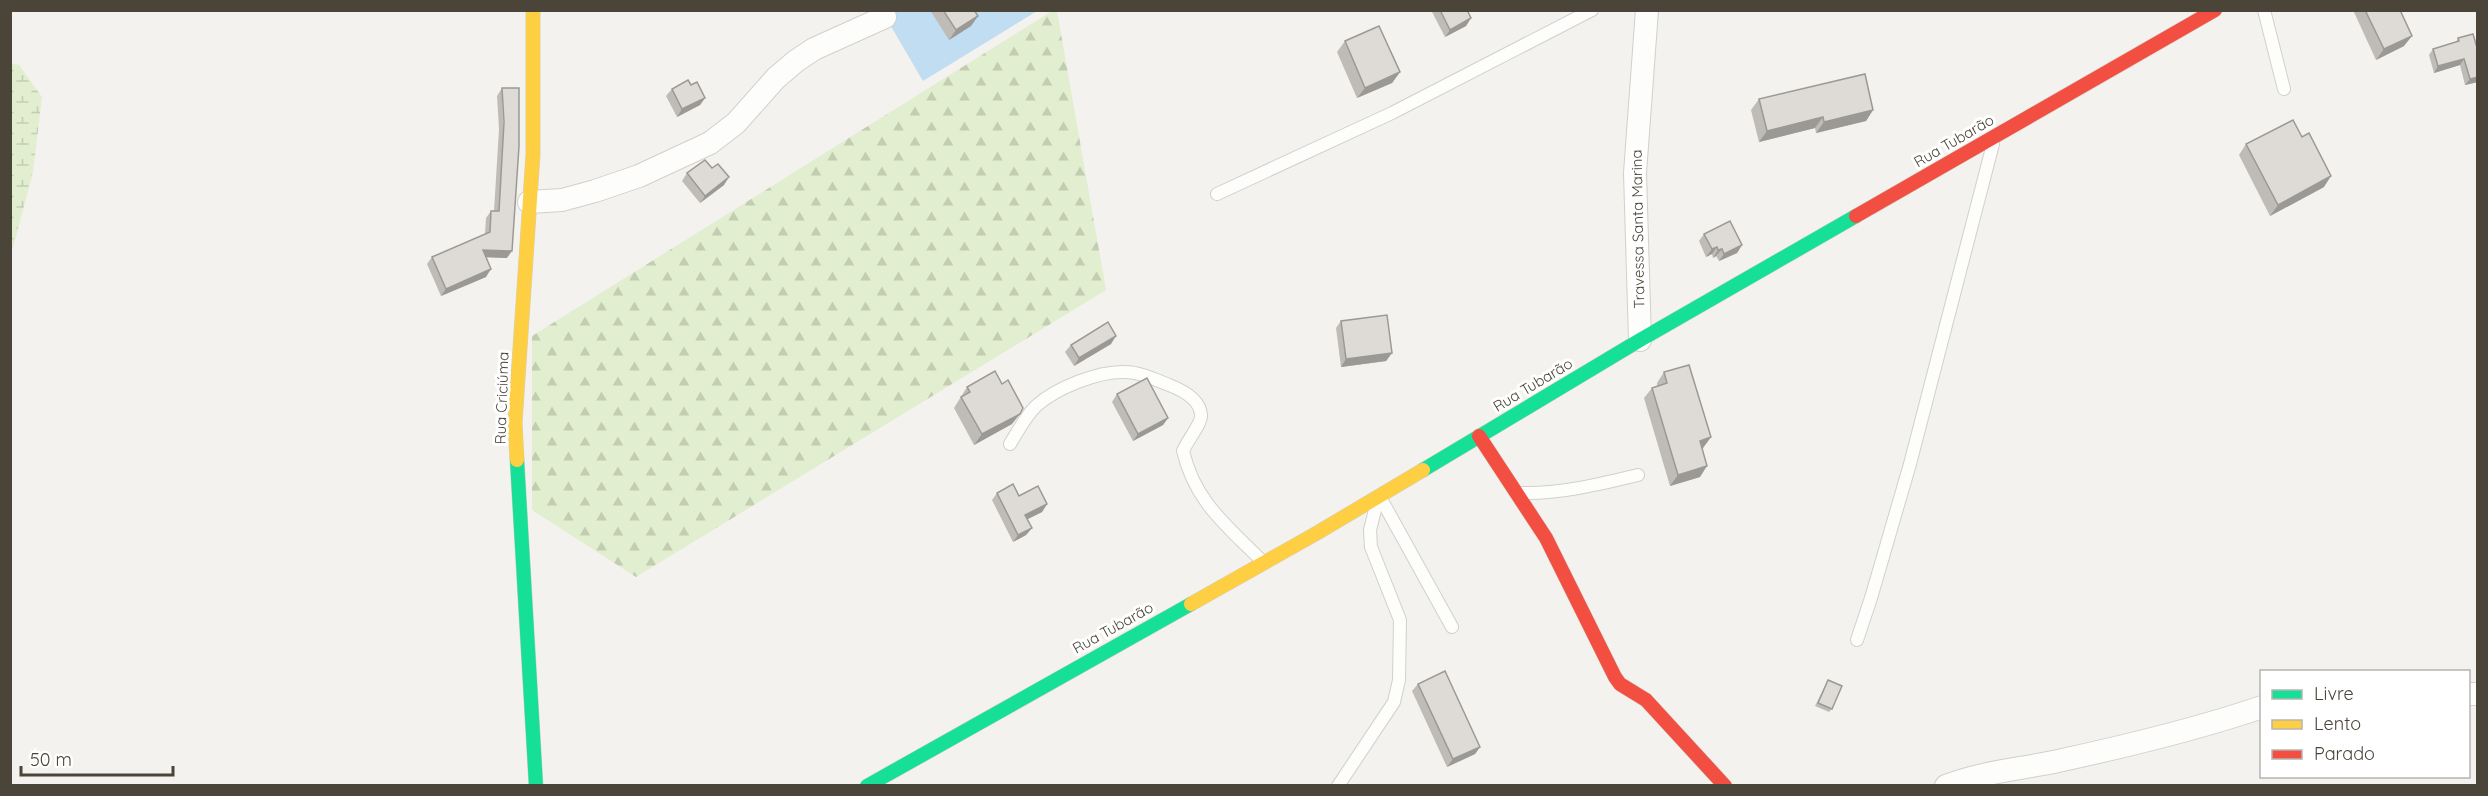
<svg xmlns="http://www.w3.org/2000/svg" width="2488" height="796" font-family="Quicksand,sans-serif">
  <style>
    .forest { fill: url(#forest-firs) }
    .wetland { fill: url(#wetland-marsh) }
    .water { fill: #c0ddf1 }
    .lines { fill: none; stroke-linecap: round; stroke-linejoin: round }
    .lane-casing { stroke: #d2d0cb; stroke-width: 14 }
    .street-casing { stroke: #d2d0cb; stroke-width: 24 }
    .fast-casing { stroke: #d3cfc5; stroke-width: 15 }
    .slow-casing { stroke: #d3cfc5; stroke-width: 15 }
    .jam-casing { stroke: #d3cfc5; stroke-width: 15 }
    .lane { stroke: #fdfdfc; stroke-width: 12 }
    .street { stroke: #fdfdfc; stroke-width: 22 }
    .fast { stroke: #16e098; stroke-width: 14 }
    .slow { stroke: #ffcf43; stroke-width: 14 }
    .jam { stroke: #f24e42; stroke-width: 14 }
    .wall { fill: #bfbcb8 }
    .shaded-wall { fill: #9b9996 }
    .building { fill: #dedbd6; stroke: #9b9996; stroke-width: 1.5 }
    .labels { text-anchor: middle; stroke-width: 6; stroke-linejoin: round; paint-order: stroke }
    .street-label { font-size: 15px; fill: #4b4439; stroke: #fff }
  </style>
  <defs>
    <pattern id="forest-firs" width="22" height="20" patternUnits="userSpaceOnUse" patternTransform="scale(1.5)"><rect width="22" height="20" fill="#e1eecf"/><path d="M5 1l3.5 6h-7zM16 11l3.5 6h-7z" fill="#c3cdb2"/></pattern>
    <pattern id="wetland-marsh" width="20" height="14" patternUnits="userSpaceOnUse" patternTransform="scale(1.5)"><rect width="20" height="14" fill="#e1eecf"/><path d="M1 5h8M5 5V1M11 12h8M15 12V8" fill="none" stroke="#c3cdb2"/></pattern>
  </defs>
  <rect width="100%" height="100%" fill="#f4f2ee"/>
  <path class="forest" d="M 1052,11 L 1057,11 L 1106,290 L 636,577 L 532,510 L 532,336 Z"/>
  <path class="wetland" d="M 11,63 L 19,65 L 42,97 L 33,172 L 13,248 L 11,249 Z"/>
  <path class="water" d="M 882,11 L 1037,11 L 923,81 Z"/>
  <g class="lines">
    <g class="lane-casing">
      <g id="lane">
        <path d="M 2264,10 L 2284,89"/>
        <path d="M 1217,194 L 1392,113 L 1592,10"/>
        <path d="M 1010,444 C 1018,431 1025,417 1036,406 C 1056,388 1098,371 1125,372 C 1140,372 1156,380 1169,385 C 1182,390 1200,399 1201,415 C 1202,423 1187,441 1183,451 C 1195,502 1227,526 1263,562"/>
        <path d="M 1522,493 C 1561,494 1600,484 1638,475"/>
        <path d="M 1380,497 L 1452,627"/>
        <path d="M 1857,640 L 1871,598 L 1910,464 L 1993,144"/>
        <path d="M 1338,786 L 1394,702 L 1399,680 L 1400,620 L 1371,547 L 1370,530 L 1376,506"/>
      </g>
    </g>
    <g class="street-casing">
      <g id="street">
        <path d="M 529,202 L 562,200 L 595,191 L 639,176 L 710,143 L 736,123 L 776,78 L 796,61 L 814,49 L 885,17"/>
        <path d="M 1640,340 L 1635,173 L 1647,10"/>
        <path d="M 2468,694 L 2478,694"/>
        <path d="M 1946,786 C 1981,772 2021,769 2058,761 C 2127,746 2195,730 2262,707"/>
      </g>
    </g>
    <g class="fast-casing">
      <g id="fast">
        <path d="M 517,460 L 536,786"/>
        <path d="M 1423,470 L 1640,340 L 1856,216"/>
        <path d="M 867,786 L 1191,604"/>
      </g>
    </g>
    <g class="slow-casing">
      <g id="slow">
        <path d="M 517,460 L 515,423 L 533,154 L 533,10"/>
        <path d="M 1191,604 L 1317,533 L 1423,470"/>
      </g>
    </g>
    <g class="jam-casing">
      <g id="jam">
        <path d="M 1856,216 L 2215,10"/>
        <path d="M 1479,436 L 1546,538 L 1615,677 L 1620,684 L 1646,700 L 1725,786"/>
      </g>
    </g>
    <use href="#lane" class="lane"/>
    <use href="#street" class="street"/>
    <use href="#fast" class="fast"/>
    <use href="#slow" class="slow"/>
    <use href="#jam" class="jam"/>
  </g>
  <g class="wall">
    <path d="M 930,10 L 974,10 L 978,16 L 971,26 L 949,40 Z"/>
    <path d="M 1431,10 L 1467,10 L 1471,18 L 1466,26 L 1445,37 Z"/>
    <path d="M 2353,10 L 2400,10 L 2404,46 L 2376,60 Z"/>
    <path d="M 2458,38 L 2478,51 L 2478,82 L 2465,85 L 2460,65 L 2434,73 L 2429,55 L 2433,49 L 2456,42 Z"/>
    <path d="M 1345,41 L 1400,72 L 1392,83 L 1357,98 L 1337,52 Z"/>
    <path d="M 691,85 L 705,98 L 700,105 L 677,117 L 666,96 L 672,89 Z"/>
    <path d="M 502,88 L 507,258 L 486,257 L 486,277 L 441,296 L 427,264 L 432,257 L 485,234 L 486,218 L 491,211 L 494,211 L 499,129 L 497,96 Z"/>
    <path d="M 1759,99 L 1873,110 L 1866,121 L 1816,133 L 1815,128 L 1759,142 L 1751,110 Z"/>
    <path d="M 2302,137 L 2324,187 L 2270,216 L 2239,155 L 2246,144 Z"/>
    <path d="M 687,173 L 724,185 L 700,203 L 682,181 Z"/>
    <path d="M 1704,234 L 1742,245 L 1737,253 L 1719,261 L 1716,256 L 1713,258 L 1712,254 L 1706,257 L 1699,241 Z"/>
    <path d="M 1341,321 L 1392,353 L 1386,361 L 1341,367 L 1336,328 Z"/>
    <path d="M 1111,344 L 1074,366 L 1065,352 L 1071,345 Z"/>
    <path d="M 1664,372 L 1711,437 L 1702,449 L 1700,477 L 1670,486 L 1644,398 L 1652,388 L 1657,386 L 1657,383 Z"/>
    <path d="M 967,387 L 1012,424 L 974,445 L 954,408 Z"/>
    <path d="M 1117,394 L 1168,418 L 1163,425 L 1133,441 L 1112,402 Z"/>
    <path d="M 997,493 L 1019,496 L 1047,504 L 1042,512 L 1027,519 L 1032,528 L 1026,535 L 1013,542 L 992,500 Z"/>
    <path d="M 1828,680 L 1832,709 L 1829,712 L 1815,706 Z"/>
    <path d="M 1418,684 L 1480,747 L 1475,754 L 1447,767 L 1412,691 Z"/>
  </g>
  <g class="shaded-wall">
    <path d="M 978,16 L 971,26 L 949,40 L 956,30 Z"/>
    <path d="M 1471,18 L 1466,26 L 1445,37 L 1450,30 Z"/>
    <path d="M 2412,36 L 2404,46 L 2376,60 L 2384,49 Z"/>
    <path d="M 2464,59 L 2460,65 L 2434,73 L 2438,66 Z"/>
    <path d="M 1400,72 L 1392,83 L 1357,98 L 1365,88 Z"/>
    <path d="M 2478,77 L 2478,82 L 2465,85 L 2470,79 Z"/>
    <path d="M 705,98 L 700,105 L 677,117 L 682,109 Z"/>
    <path d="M 1873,110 L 1866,121 L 1816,133 L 1824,122 Z"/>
    <path d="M 1823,117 L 1815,128 L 1759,142 L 1767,131 Z"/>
    <path d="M 2331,176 L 2324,187 L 2270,216 L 2278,205 Z"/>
    <path d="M 729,177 L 724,185 L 700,203 L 705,196 Z"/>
    <path d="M 1742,245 L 1737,253 L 1719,261 L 1724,254 Z"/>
    <path d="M 1717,247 L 1712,254 L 1706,257 L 1712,249 Z"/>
    <path d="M 1722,249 L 1716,256 L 1713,258 L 1718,250 Z"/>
    <path d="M 483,250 L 512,251 L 507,258 L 478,257 Z"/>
    <path d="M 491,269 L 486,277 L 441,296 L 446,289 Z"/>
    <path d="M 1116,336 L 1111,344 L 1074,366 L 1079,358 Z"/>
    <path d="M 1392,353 L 1386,361 L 1341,367 L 1346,359 Z"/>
    <path d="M 1020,414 L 1012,424 L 974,445 L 982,434 Z"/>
    <path d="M 1168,418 L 1163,425 L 1133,441 L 1138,434 Z"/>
    <path d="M 1711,437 L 1703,448 L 1692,451 L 1700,441 Z"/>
    <path d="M 1707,466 L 1700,477 L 1670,486 L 1678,475 Z"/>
    <path d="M 1047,504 L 1042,512 L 1020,523 L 1025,515 Z"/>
    <path d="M 1032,528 L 1026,535 L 1013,542 L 1018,535 Z"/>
    <path d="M 1480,747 L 1475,754 L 1447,767 L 1453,759 Z"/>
  </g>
  <g class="building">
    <path d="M 943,10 L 974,10 L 978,16 L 956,30 Z"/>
    <path d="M 1440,10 L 1467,10 L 1471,18 L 1450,30 Z"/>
    <path d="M 2365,10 L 2400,10 L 2412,36 L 2384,49 Z"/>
    <path d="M 1379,26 L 1400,72 L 1365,88 L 1345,41 Z"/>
    <path d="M 2473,34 L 2478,51 L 2478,77 L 2470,79 L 2464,59 L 2438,66 L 2433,49 L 2459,41 L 2458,38 Z"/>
    <path d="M 1865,74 L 1873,110 L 1824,122 L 1823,117 L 1767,131 L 1759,99 Z"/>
    <path d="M 688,80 L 691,85 L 697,82 L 705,98 L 682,109 L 672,89 Z"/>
    <path d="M 502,88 L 519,88 L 519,146 L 512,251 L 483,250 L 491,269 L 446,289 L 432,257 L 490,232 L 491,211 L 499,211 L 504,122 Z"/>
    <path d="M 2293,120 L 2302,137 L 2309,133 L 2331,176 L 2278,205 L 2246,144 Z"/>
    <path d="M 705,160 L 712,168 L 718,164 L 729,177 L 705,196 L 687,173 Z"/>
    <path d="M 1730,221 L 1742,245 L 1724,254 L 1722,249 L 1718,250 L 1717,247 L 1712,249 L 1704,234 Z"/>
    <path d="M 1387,315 L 1392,353 L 1346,359 L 1341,321 Z"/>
    <path d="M 1108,322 L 1116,336 L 1079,358 L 1071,345 Z"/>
    <path d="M 1689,365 L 1711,437 L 1700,441 L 1707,466 L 1678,475 L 1652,388 L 1667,383 L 1664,372 Z"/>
    <path d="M 995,371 L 1002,384 L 1008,380 L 1023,408 L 1020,414 L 982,434 L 961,397 L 970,392 L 967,387 Z"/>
    <path d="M 1147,378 L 1168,418 L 1138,434 L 1117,394 Z"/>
    <path d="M 1013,484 L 1019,496 L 1038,486 L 1047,504 L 1025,515 L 1032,528 L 1018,535 L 997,493 Z"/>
    <path d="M 1445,671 L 1480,747 L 1453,759 L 1418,684 Z"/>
    <path d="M 1828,680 L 1842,686 L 1832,709 L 1818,703 Z"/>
  </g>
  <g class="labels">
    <g class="street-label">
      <text transform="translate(1954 141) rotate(-30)" y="5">Rua Tubarão</text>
      <text transform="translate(1638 229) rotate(-91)" y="5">Travessa Santa Marina</text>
      <text transform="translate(1533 385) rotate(-31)" y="5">Rua Tubarão</text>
      <text transform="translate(502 398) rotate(-88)" y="5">Rua Criciúma</text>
      <text transform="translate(1113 628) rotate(-29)" y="5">Rua Tubarão</text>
    </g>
  </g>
  <rect width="2488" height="796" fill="none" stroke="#4b4439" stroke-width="24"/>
  <rect x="2260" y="670" width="210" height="108" fill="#ffffff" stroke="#b7b4b0" stroke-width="1.5"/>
  <rect x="2272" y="690" width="30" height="9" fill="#16e098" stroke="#b7b4b0" stroke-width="1.5"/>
  <text x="2314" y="700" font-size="18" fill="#4b4439">Livre</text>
  <rect x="2272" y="720" width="30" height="9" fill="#ffcf43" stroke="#b7b4b0" stroke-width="1.5"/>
  <text x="2314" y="730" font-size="18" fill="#4b4439">Lento</text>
  <rect x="2272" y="750" width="30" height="9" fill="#f24e42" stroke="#b7b4b0" stroke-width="1.5"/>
  <text x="2314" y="760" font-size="18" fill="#4b4439">Parado</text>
  <path d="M21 766v9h152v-9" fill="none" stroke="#4b4439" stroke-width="3"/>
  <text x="30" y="766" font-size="18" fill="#4b4439" stroke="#ffffff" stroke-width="4.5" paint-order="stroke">50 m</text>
</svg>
